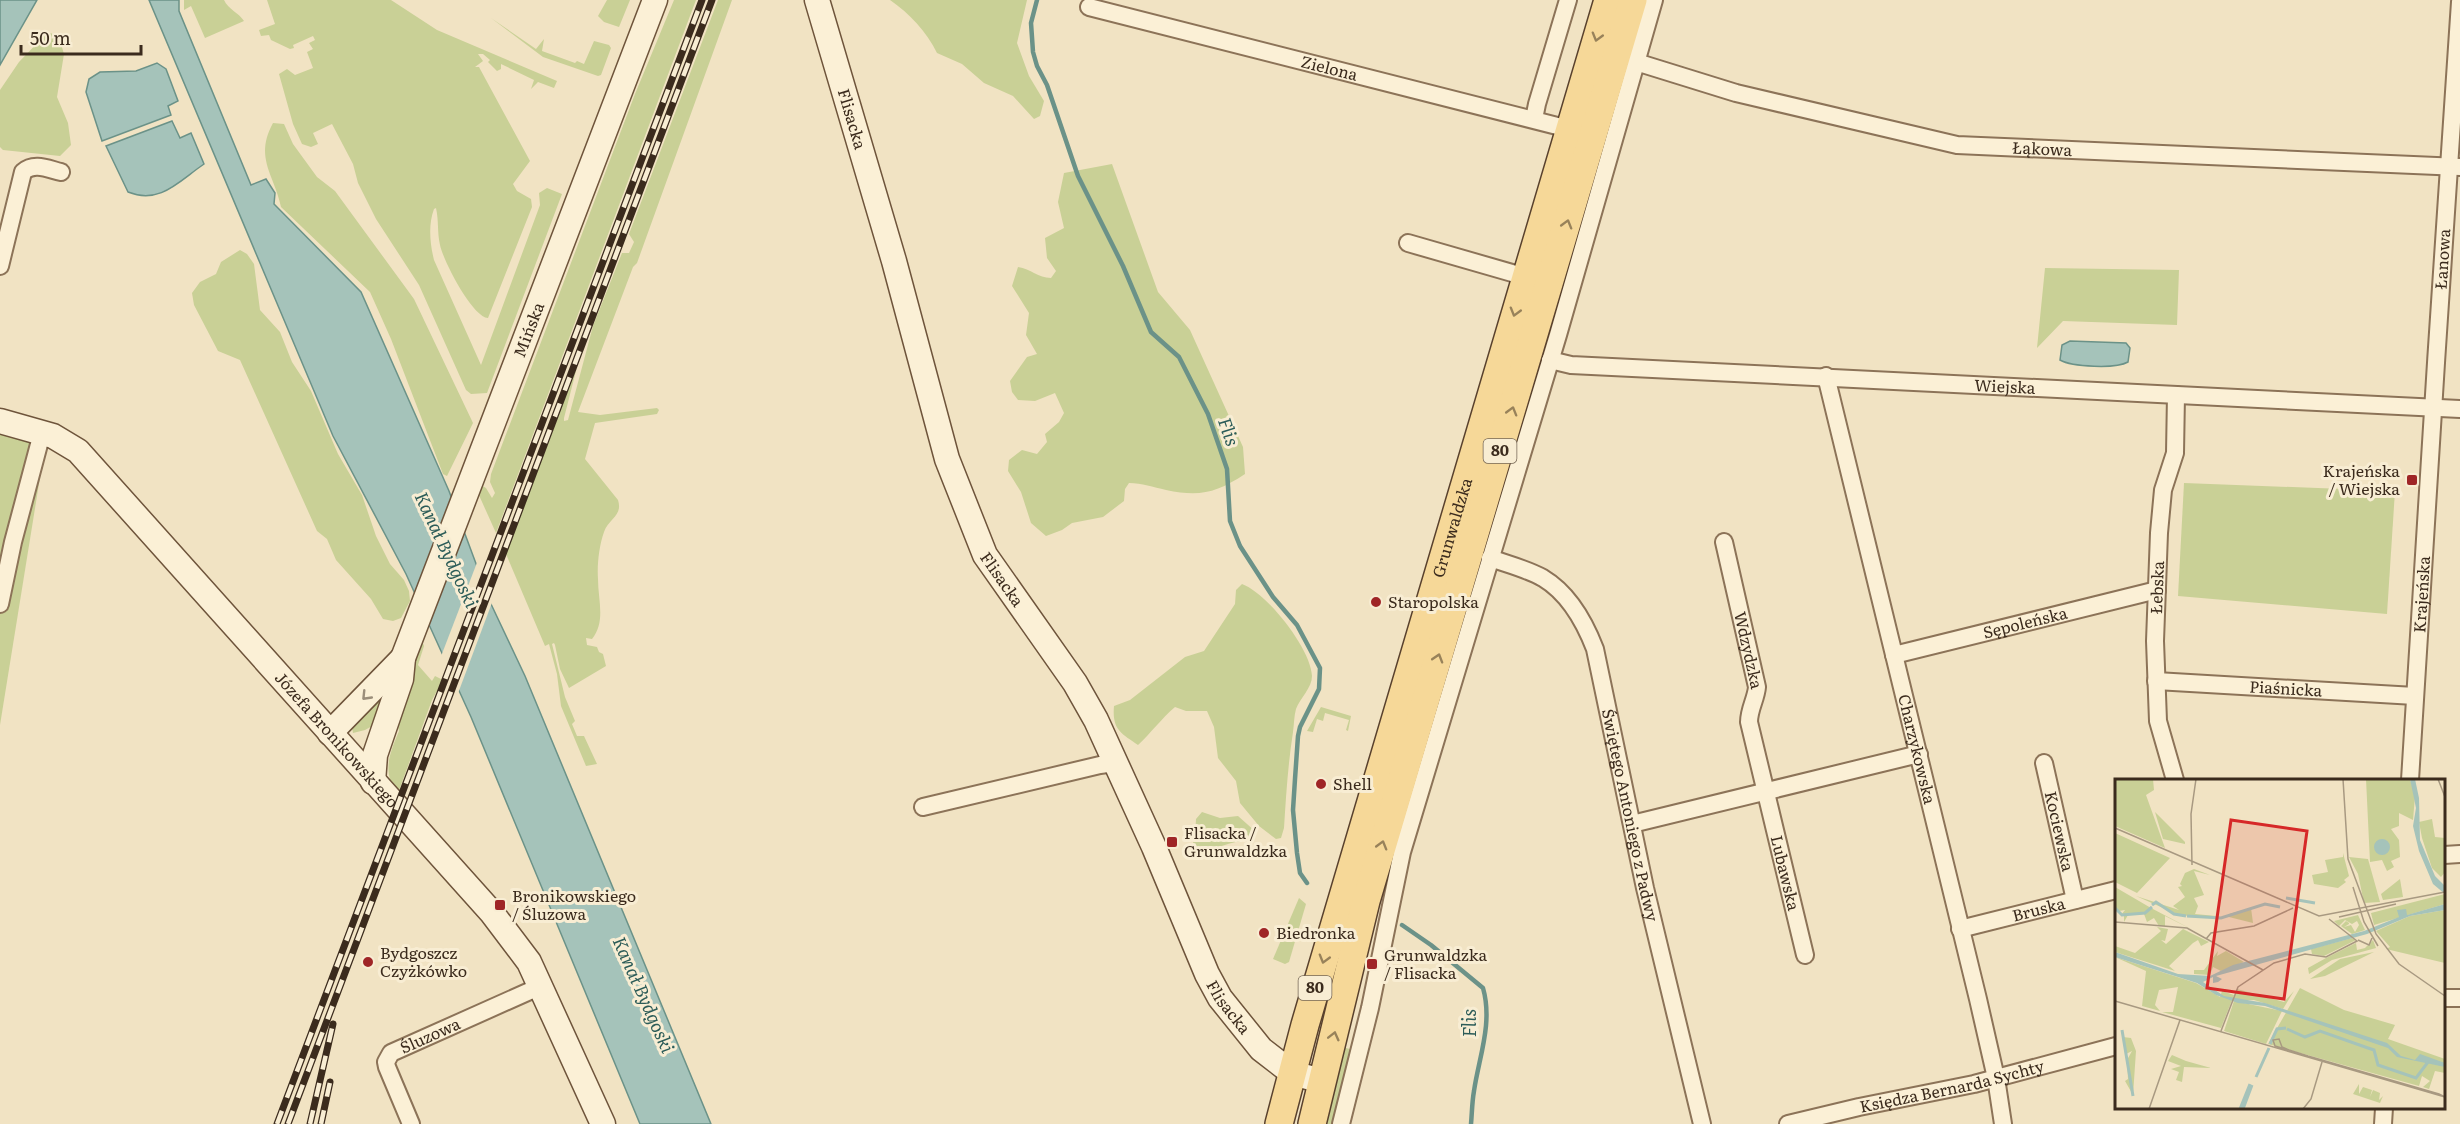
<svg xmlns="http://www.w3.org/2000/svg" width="2460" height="1124" font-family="Literata,serif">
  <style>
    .green { fill: #c9d096 }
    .water { fill: #a5c3ba; stroke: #6b9288; stroke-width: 1.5 }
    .pier { fill: #f1e3c3 }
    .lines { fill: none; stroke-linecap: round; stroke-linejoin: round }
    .stream { stroke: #6b9288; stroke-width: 4.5 }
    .street-casing { stroke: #8c7358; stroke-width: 20 }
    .secondary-casing { stroke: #6e543b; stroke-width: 27 }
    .primary-casing { stroke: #59412d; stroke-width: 30 }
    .street { stroke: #fbf0d6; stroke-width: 16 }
    .secondary { stroke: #fbf0d6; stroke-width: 24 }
    .primary { stroke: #f6d898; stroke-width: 27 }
    .rail-casing { stroke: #3b2b1d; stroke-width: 7 }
    .rail { stroke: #f8edd3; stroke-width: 4.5; stroke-dasharray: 14; stroke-linecap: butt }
    .oneway { stroke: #98825a }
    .oneway2 { stroke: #9b8e7a }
    .poi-dot { fill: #9f2526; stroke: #f8edd3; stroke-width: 2 }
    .labels { text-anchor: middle; stroke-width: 6; stroke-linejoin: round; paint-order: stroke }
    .shield { fill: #f8edd3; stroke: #746554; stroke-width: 1.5 }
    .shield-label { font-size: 15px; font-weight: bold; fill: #3b2b1d }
    .street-label { font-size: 16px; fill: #3b2b1d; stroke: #f8edd3 }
    .poi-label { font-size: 16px; fill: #3b2b1d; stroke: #f8edd3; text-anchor: start }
    .water-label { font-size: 18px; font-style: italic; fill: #2c5c58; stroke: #f8edd3 }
    .inset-river { fill: none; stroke: #a5c3ba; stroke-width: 3 }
    .inset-road { fill: none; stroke: #a89981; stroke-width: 1.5 }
    .view { fill: #d62828; fill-opacity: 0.15; stroke: #d62828; stroke-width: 3 }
    .inset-edge { fill: none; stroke: #3b2b1d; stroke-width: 3 }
  </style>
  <rect width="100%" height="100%" fill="#f1e3c3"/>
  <g class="green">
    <path d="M 184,0 L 224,0 C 228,9 239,13 244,21 L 205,38 L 191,6 L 184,10 Z"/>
    <path d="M 267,0 L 391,0 L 437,30 L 557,81 L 554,88 L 538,82 L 531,89 L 534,80 L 501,64 L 501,69 L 497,71 L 488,62 L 490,60 L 483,54 L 478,54 L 483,61 L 475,67 L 479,67 L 530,161 L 513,184 L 517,191 L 531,199 L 532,207 L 488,318 C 472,317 443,260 440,245 C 437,231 439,222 436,208 L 434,209 C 428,225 430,244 434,260 L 481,365 L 540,205 L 539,193 L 547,188 L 562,194 L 487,393 L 471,394 L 466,390 L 419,285 L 376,219 L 358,183 L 353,164 L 332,124 L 313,133 L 318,144 L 311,147 L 302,144 L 293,124 L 279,74 L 287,69 L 295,75 L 313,68 L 307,52 L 313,49 L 309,43 L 315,40 L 313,36 L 293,45 L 294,48 L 290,49 L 271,40 L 269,35 L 261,36 L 259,30 L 275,24 Z"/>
    <path d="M 607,0 L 630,0 L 619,27 L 604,22 L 598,16 Z"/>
    <path d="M 674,0 L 696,0 L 496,533 L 478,493 L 481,485 L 486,488 L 492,498 L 495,493 L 490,482 L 491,474 L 635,94 Z"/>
    <path d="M 718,0 L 732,0 L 637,263 L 633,267 L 578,412 L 600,415 L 657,408 L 659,410 L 657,414 L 595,423 L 585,459 L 618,500 C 623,516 609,518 604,532 C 599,546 597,565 598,579 C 598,600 606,622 592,639 L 586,638 L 587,645 L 597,647 L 599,652 L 603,654 L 606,666 L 569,688 L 560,669 L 555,645 L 554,643 L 552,644 L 565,697 L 575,721 L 572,724 L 577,736 L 584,736 L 597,764 L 586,766 L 561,706 L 557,674 L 549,644 L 545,646 L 506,554 L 577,367 L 564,418 L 564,421 L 568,420 L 593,326 L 622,253 L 629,253 L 634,242 L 629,234 Z"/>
    <path d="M 890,0 L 1027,0 L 1017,43 L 1029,76 L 1044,101 L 1040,116 L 1034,119 L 1013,96 L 984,83 L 962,64 L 937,53 C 927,32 909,13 890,0 Z"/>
    <path d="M 491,18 L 536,49 L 544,39 L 542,51 L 575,63 L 577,61 L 584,64 L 594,41 L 609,45 L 611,48 L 601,75 L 598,76 L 543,57 Z"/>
    <path d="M 47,33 L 58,34 L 64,54 L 57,97 L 68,123 L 71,145 L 60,156 L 3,150 L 0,147 L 0,90 L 19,62 Z"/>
    <path d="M 273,123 L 284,124 L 293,144 L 317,177 L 335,191 L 414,299 L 473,423 L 447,476 L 443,474 L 391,339 L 370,292 L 281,207 C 274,174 254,158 273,123 Z"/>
    <path d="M 1112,164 L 1158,292 L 1190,330 L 1243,447 L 1245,474 C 1216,493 1200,497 1166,490 C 1153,487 1142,483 1129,483 L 1125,489 L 1124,501 L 1103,517 L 1072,523 L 1062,530 L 1046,536 L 1031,523 L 1021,492 L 1008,471 L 1009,460 L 1022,450 L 1037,454 L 1047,442 L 1045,434 L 1059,422 L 1064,413 L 1055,393 L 1035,401 L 1018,400 L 1012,392 L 1010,381 L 1027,357 L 1037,354 L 1026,335 L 1029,313 L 1012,286 L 1018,267 C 1031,269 1038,278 1051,278 L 1056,271 L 1047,258 L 1045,238 L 1064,228 L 1058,202 L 1064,173 Z"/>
    <path d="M 240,250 L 247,254 L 254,264 L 260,310 L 280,332 L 292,362 L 311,391 L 338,454 L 362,495 L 376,536 L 390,564 L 404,580 L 409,591 L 410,601 L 401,618 L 393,621 L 383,619 L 371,599 L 336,560 L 327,539 L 317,531 L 240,360 L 218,351 L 194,305 L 192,293 L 200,282 L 216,274 L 221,262 Z"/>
    <path d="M 2045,268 L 2179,270 L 2177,325 L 2063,321 L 2037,348 Z"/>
    <path d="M 0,421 L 47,434 L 0,725 Z"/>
    <path d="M 2184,483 L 2395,491 L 2387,614 L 2178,596 Z"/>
    <path d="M 1242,584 C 1267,593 1311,649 1312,676 C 1312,688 1300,698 1296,709 C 1294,716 1294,725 1293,732 C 1288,764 1286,796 1284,828 L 1281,838 L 1276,839 L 1259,826 L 1240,803 L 1236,781 L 1218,758 L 1214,727 L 1207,711 L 1186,711 L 1175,707 C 1161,719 1151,733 1138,745 C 1120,733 1112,729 1114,706 L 1130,700 L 1185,657 L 1204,651 L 1235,604 L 1236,590 Z"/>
    <path d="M 422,641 L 424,646 L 418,665 L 432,681 L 435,676 L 443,680 L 432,700 L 397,796 C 383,771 388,757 399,731 L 397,723 Z"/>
    <path d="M 389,680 L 376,724 L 365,730 L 353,733 L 352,727 Z"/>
    <path d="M 1321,707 L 1351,716 L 1348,731 L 1346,730 L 1349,720 L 1325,713 L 1323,721 L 1317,719 L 1313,732 L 1307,731 Z"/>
    <path d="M 1202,812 L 1220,818 L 1238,816 L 1256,832 L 1249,840 C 1232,841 1211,849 1196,857 L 1190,852 L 1195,837 L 1196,819 Z"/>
    <path d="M 1299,898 L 1306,904 L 1289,962 L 1285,964 L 1273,959 Z"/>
    <path d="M 1342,1047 L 1350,1049 L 1352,1052 L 1335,1124 L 1322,1124 Z"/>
  </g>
  <g class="water">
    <path d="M 0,0 L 37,0 L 0,65 Z"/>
    <path d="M 149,0 L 179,0 L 179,11 L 251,185 L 266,179 L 275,193 L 274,204 L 361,292 L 449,491 L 491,604 L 525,676 L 711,1124 L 640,1124 L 471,717 L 406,574 L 333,436 Z"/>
    <path d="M 157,63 L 166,69 L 178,101 L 168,106 L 171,115 L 102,141 L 86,92 L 89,79 L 100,72 L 136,71 Z"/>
    <path d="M 172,121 L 180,138 L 191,133 L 204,164 C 179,181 160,205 128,192 L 106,146 Z"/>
    <path d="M 2070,341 L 2126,343 L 2130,348 L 2128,362 C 2116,369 2072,367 2060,360 L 2062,345 Z"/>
  </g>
  <path class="pier" d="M 478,560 L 493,600 L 457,696 L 440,659 Z"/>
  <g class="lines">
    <g class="stream">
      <path d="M 1037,0 L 1031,23 L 1033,52 L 1037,66 L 1047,85 L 1078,176 L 1123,266 L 1151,332 L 1179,357 L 1208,414 L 1227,469 L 1230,521 L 1240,546 L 1273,597 L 1297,625 L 1320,668 L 1319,689 L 1300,727 L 1298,736 L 1295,779 L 1293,810 L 1297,853 L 1300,873 L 1307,883"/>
      <path d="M 1402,925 L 1431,945 L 1483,988 C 1493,1023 1479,1057 1474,1091 C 1472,1102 1472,1113 1471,1124"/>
    </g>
    <g class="street-casing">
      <g id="street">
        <path id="s1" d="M 1089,7 L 1569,129"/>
        <path id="s2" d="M 1636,62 L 1736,93 L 1957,145 L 2460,167"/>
        <path d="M 1534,119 L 1537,104 L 1568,0"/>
        <path d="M 1408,243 L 1526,277"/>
        <path d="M 0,266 L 23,172 C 34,162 48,169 61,172"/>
        <path id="s3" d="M 1550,360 L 1571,365 L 2460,409"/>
        <path id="s4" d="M 1826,376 L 1978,999 L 1996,1078 L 2003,1124"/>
        <path id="s5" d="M 1724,542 L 1757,687 C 1756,699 1749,709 1749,722 L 1805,955"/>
        <path id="s6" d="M 1490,558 C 1507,564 1527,569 1543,578 C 1568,593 1585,623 1595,649 L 1645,888 L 1702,1124"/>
        <path d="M 0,604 L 13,542 L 42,433"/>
        <path id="s7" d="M 1894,655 L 2157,590"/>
        <path id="s8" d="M 2156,681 L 2415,696"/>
        <path id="s9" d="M 2044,763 L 2075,900"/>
        <path id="s10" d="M 2175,780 L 2158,721 L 2155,641 L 2159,533 L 2163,490 L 2175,453 L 2176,395"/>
        <path id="s11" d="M 2410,780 C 2427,521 2441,261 2460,2"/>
        <path d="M 923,807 L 1100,765 L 1115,763"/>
        <path d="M 1632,824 L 1919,754"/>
        <path d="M 2444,855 L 2460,854"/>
        <path id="s12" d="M 1960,929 L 2116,890"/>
        <path d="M 2444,998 L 2460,998"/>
        <path id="s13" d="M 411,1124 L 387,1067 L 386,1062 L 391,1053 L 541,986"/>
        <path d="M 1341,1124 L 1370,1008 L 1402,852 L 1558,335 L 1654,0"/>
        <path id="s14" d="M 1788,1124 L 1859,1107 L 1974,1084 L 2116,1046"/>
        <path d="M 2383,1124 L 2384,1108"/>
      </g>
    </g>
    <g class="secondary-casing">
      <g id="secondary">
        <path id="s15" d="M 817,0 L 894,261 L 947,459 L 985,555 L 1075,683 L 1096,720 L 1154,847 L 1207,974 L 1220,998 L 1261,1049 L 1292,1073 L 1322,1081"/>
        <path id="s16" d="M 0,421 L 53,436 L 78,451 L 492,913 L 529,962 L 603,1124"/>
        <path d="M 330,733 L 403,658"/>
        <path id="s17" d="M 373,782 L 375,755 L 401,679 L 403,658 L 655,0"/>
      </g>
    </g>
    <g class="primary-casing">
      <g id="primary">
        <path id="s18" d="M 1279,1124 L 1305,1025 L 1608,0"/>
        <path d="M 1312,1124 L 1366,901 L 1633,0"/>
      </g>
    </g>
    <use href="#street" class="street"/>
    <use href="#secondary" class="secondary"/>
    <use href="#primary" class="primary"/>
    <g class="rail-casing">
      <g id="rail">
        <path d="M 277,1124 L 702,0"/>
        <path d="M 288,1124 L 712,0"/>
        <path d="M 310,1124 L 333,1024"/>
        <path d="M 321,1124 L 330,1082"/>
      </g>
    </g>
    <use href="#rail" class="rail"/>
  </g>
  <defs><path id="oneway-chevron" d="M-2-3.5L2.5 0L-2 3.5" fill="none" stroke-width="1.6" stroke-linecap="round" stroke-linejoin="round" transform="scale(1.5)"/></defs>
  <g class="oneway">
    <use href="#oneway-chevron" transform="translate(1597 37) rotate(106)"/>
    <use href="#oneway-chevron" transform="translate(1567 224) rotate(-74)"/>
    <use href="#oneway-chevron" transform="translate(1515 312) rotate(106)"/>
    <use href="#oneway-chevron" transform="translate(1512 411) rotate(-74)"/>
    <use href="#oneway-chevron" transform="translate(1438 658) rotate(-73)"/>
    <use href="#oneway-chevron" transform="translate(1382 845) rotate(-74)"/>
    <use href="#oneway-chevron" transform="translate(1324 959) rotate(106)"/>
    <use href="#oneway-chevron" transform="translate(1334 1036) rotate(-76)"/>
  </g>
  <use class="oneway2" href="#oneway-chevron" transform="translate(366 696) rotate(134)"/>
  <g class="poi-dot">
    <rect x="2406" y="474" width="12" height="12" rx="3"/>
    <circle cx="1376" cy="602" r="6"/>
    <circle cx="1321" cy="784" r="6"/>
    <rect x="1166" y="836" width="12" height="12" rx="3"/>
    <rect x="494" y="899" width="12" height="12" rx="3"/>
    <circle cx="1264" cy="933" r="6"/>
    <circle cx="368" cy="962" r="6"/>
    <rect x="1366" y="958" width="12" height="12" rx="3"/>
  </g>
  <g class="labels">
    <g class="shield">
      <rect x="1483.5" y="439" width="33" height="24" rx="4.5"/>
      <rect x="1298.5" y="976" width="33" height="24" rx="4.5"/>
    </g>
    <g class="shield-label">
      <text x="1500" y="456">80</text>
      <text x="1315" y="993">80</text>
    </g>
    <g class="street-label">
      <text dy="6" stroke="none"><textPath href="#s1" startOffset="248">Zielona</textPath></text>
      <text dy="6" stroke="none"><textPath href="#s15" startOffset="124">Flisacka</textPath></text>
      <text dy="6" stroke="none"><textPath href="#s2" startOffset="417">Łąkowa</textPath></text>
      <text dy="6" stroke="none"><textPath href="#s11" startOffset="522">Łanowa</textPath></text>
      <text dy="6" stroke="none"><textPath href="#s17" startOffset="480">Mińska</textPath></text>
      <text dy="6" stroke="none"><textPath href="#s3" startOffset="456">Wiejska</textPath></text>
      <text dy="6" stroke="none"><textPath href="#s18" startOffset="621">Grunwaldzka</textPath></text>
      <text dy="6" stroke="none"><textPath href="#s15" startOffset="610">Flisacka</textPath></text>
      <text dy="6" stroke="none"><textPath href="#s10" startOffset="195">Łebska</textPath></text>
      <text dy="6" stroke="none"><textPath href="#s11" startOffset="186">Krajeńska</textPath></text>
      <text dy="6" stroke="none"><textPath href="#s7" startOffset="135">Sępoleńska</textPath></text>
      <text dy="6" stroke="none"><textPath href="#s5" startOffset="111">Wdzydzka</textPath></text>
      <text dy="6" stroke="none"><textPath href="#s8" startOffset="130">Piaśnicka</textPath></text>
      <text dy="6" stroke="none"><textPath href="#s16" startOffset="472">Józefa Bronikowskiego</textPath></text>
      <text dy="6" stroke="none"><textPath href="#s4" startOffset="384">Charzykowska</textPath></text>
      <text dy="6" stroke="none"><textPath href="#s6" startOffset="316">Świętego Antoniego z Padwy</textPath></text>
      <text dy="6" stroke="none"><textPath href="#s9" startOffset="70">Kociewska</textPath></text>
      <text dy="6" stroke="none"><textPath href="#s5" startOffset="340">Lubawska</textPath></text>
      <text dy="6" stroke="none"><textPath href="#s12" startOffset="81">Bruska</textPath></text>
      <text dy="6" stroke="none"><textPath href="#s15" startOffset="1096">Flisacka</textPath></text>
      <text dy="6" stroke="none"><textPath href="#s13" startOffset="120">Śluzowa</textPath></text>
      <text dy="6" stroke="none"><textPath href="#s14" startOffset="168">Księdza Bernarda Sychty</textPath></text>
    </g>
    <g class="poi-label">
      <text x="2400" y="477" text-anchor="end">Krajeńska<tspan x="2400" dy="18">/ Wiejska</tspan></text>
      <text x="1388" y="608">Staropolska</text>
      <text x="1333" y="790">Shell</text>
      <text x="1184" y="839">Flisacka /<tspan x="1184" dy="18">Grunwaldzka</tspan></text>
      <text x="512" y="902">Bronikowskiego<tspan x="512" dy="18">/ Śluzowa</tspan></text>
      <text x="1276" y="939">Biedronka</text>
      <text x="380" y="959">Bydgoszcz<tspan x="380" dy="18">Czyżkówko</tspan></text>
      <text x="1384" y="961">Grunwaldzka<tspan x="1384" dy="18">/ Flisacka</tspan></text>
    </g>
    <g class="water-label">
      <text transform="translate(1228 432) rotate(71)" y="6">Flis</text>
      <text transform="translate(446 550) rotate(65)" y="6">Kanał Bydgoski</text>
      <text transform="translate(643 995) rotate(66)" y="6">Kanał Bydgoski</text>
      <text transform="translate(1470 1023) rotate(-90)" y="6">Flis</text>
    </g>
  </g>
  <g transform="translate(2115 779)">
    <rect width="330" height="330" fill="#f1e3c3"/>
    <path d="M 0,0 L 38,0 L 39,11 L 31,16 L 50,69 L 0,47 ZM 251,0 L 295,0 L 300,17 L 298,41 L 284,34 L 284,47 L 276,50 L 284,61 L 285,78 L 276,82 L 279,88 L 272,92 L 267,81 L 255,83 ZM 40,33 L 70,63 L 70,65 L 48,60 ZM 317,40 L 320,58 L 330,59 L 330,93 L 326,98 L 317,89 L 307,59 L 304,43 ZM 0,54 L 55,79 L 22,114 L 0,103 ZM 228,74 L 234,97 L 229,101 L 231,103 L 223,109 L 199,105 L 197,96 L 213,93 L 210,81 L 228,78 ZM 234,78 L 253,80 L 265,123 L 249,124 L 243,95 ZM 79,90 L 95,96 L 79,92 L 89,116 L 79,119 L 83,127 L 80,135 L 101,137 L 97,139 L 64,136 L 21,117 L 64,131 L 58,127 L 70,118 L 63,108 L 67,107 L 65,105 L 70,94 ZM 285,100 L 288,118 L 268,121 L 266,115 ZM 0,108 L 36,129 L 78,151 L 50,137 L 50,147 L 44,147 L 39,139 L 32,143 L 29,135 L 13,136 L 9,143 L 9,137 L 6,136 L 10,131 L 4,132 L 0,128 ZM 330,115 L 330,125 L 259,146 L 256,134 ZM 136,129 L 138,144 L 114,138 L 114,135 ZM 330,131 L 330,184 L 271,170 L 275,168 L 261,152 L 295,137 ZM 243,136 L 250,151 L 237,155 L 226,147 L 231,142 L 234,144 L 234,145 L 229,148 L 236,146 L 240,153 L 244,146 L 242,142 L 237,145 L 230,141 L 224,147 L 219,142 ZM 42,148 L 53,150 L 50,162 L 46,161 L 51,165 L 68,150 L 94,163 L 86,167 L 83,161 L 78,164 L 54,187 L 60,192 L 0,173 L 0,167 L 20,174 L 46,152 ZM 237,159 L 241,161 L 209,177 L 197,175 L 196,170 ZM 258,161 L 261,169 L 217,181 L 194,195 L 193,189 L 211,179 L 241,164 L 242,171 L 250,169 ZM 103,172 L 102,177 L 111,172 L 129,183 L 106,192 L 98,188 L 95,196 L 79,195 L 79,191 L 89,191 ZM 259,173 L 210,197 L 195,200 L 225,180 ZM 0,178 L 81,204 L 105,218 L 107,212 L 119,216 L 106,249 L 47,233 L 58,233 L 63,208 L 44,211 L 40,226 L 45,232 L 27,227 L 31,192 ZM 185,209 L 229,231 L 280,246 L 273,260 L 330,280 L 330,294 L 320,292 L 314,310 L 308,308 L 315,302 L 307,297 L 304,307 L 153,265 ZM 122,210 L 169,223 L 179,212 L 168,230 L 139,221 L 118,221 ZM 119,222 L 167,232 L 151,265 L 109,252 ZM 8,258 L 16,259 L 21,272 L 18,316 L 10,302 L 13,300 L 12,281 L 17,272 L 11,275 ZM 57,276 L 71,282 L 96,289 L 69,288 L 67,303 L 61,301 L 64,293 L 56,290 L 66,287 L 53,282 ZM 244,305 L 244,315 L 248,308 L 257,311 L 255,318 L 258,311 L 265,314 L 264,321 L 268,317 L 265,324 L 238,315 Z" fill="#c9d096"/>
    <path d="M 295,0 L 300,0 L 304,19 L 305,61 L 320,97 L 330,107 L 330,115 L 318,105 L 304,72 L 298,47 L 301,29 ZM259 68a8 8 0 1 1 16 0a8 8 0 1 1-16 0ZM 330,125 L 330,131 L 295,137 L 252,155 L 101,197 L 107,200 L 103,203 L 98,204 L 98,198 L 88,203 L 109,217 L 150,224 L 272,264 L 286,277 L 300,281 L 305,275 L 330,284 L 330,288 L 282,278 L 273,269 L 150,227 L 123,224 L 101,216 L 82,204 L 0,178 L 0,173 L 63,195 L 95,197 L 118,186 L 249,152 L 284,138 L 282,131 L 291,130 L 292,136 Z" fill="#a5c3ba"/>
    <path class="inset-river" d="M 171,119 L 200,124M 37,126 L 41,123 L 59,135 L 71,137M 0,129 L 7,136 L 30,134 L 37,128M 72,137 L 106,139 L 150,125 L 165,128M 172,250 L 190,258 L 205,252 L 253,269 L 259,271 L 263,286 L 301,299 L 313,283M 7,251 L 18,317M 155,265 L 162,250 L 171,249M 141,298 L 154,269M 125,330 L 135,305M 128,330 L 137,306"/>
    <path class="inset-road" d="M 228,0 L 233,80 L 261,155 L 284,185 L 330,217M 323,0 L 330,18M 0,49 L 204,137 L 330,113M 77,86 L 76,35 L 81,0M 238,108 L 249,143 L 263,167M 224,138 L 281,125M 0,143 L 72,149 L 148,191M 91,160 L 96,154 L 139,147 L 178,129M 243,161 L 254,166 L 257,159M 0,222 L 330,318M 106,252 L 123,208 L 159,184 L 190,175 L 211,178 L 242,162 L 214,140M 174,271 L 167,268 L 164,260 L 158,261 L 160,267 L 174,271 L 193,277 L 324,315 L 330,318M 34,330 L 65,241M 188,330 L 196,320 L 207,283"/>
    <path class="view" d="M 116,41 L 192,52 L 169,220 L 92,209 Z"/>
    <rect width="330" height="330" class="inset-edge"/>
  </g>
  <path d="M21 45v9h120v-9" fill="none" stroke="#3b2b1d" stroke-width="3"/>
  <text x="30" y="45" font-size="18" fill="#3b2b1d" stroke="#f8edd3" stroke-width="4.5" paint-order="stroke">50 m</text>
</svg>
